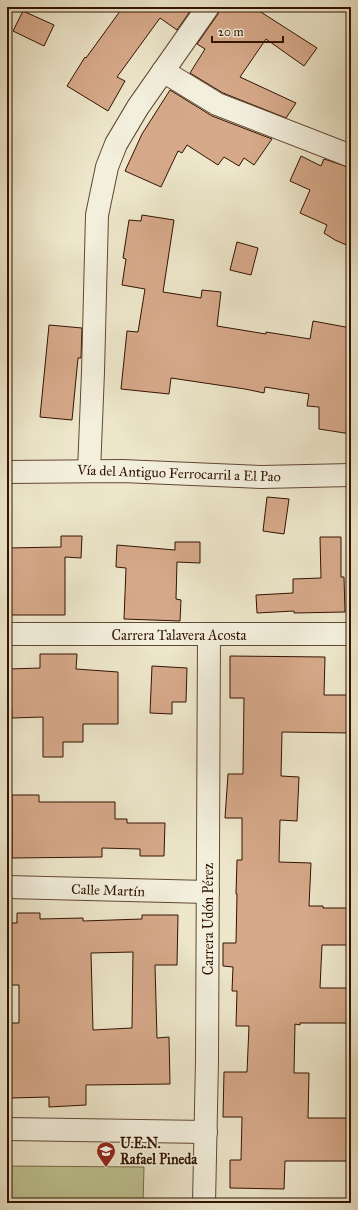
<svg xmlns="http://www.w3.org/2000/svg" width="358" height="1210" font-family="'IM FELL Great Primer',serif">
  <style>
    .green { fill: #bec392; stroke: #786b4a }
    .building { fill: #d6a98a; stroke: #321301; fill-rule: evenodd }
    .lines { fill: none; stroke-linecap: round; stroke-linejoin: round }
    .minor-casing { stroke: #614833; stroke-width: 24 }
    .minor { stroke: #f3efdd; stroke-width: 22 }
    .labels { text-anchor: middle; stroke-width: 3; stroke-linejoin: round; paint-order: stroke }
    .street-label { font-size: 14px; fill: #321301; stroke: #f3efdd }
    .poi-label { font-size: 14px; font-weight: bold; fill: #321301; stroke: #f3efdd; text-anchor: start }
  </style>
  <rect width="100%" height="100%" fill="#ede6ca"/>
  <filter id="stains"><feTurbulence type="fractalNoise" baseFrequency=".005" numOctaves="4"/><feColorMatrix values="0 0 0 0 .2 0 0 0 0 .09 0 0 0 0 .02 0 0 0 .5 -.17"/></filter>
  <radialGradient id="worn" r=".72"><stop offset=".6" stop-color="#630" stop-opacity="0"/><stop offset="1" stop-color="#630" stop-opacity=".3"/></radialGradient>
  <path class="green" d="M 7,1166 L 144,1167 L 143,1203 L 7,1203 Z"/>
  <g class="building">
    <path d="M 123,7 L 193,7 L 177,30 L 160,18 L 117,77 L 125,81 L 108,111 L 67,86 L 85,57 L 86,58 Z"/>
    <path d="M 220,7 L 253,7 L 317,48 L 304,66 L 266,39 L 240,77 L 296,103 L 286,118 L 223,93 L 190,73 L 205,49 L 197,44 L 218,14 Z"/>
    <path d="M 23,11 L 54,25 L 44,46 L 13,31 Z"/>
    <path d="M 170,90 L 212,116 L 272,139 L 254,165 L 244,158 L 239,166 L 224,157 L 218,165 L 187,145 L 182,153 L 178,151 L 161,187 L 125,171 L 142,134 Z"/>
    <path d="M 301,156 L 321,166 L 324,159 L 351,168 L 351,247 L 335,240 L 324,233 L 327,225 L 300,213 L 310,190 L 290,181 Z"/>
    <path d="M 142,215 L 174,220 L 163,292 L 201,298 L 202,290 L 221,292 L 217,326 L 266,334 L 266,332 L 310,339 L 313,321 L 351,328 L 351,434 L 319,429 L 319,407 L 307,406 L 309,394 L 265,387 L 264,393 L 245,389 L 171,378 L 169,394 L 121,389 L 127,331 L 138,332 L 145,289 L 122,285 L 126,259 L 123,258 L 129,220 L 141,221 Z"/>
    <path d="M 237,242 L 258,248 L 251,275 L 230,270 Z"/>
    <path d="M 49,325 L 82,328 L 81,358 L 78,358 L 72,420 L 40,417 Z"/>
    <path d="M 267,497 L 289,499 L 284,534 L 263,531 Z"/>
    <path d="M 61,536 L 82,536 L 81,558 L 65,557 L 65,615 L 11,615 L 11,565 L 7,565 L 7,548 L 61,547 Z"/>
    <path d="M 320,537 L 341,537 L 341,577 L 344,577 L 345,612 L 294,613 L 294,611 L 257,613 L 256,595 L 293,593 L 293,579 L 321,578 Z"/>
    <path d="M 175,542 L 200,542 L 200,563 L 177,562 L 176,599 L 181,600 L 180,621 L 124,619 L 126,568 L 116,567 L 117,545 L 175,550 Z"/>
    <path d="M 40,654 L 77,654 L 76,669 L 118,672 L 118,724 L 83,724 L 83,742 L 63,742 L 63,757 L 43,757 L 43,717 L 12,718 L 10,669 L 40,668 Z"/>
    <path d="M 230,656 L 325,657 L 324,695 L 351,695 L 351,733 L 282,732 L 281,776 L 299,777 L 297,821 L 280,820 L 279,862 L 311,863 L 309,906 L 323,906 L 323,908 L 351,908 L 351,945 L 322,945 L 320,988 L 351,988 L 351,1023 L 300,1023 L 300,1025 L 295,1024 L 294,1073 L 309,1073 L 308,1118 L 351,1118 L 351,1161 L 285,1161 L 284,1189 L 230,1188 L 230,1160 L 241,1160 L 242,1117 L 223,1117 L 224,1072 L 247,1072 L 249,1026 L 236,1026 L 237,991 L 232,991 L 233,967 L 223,966 L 223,943 L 236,943 L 237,894 L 236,894 L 237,860 L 242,860 L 242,818 L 225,818 L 228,774 L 243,774 L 244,698 L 230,698 Z"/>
    <path d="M 152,666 L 187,668 L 186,702 L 172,702 L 172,714 L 150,713 Z"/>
    <path d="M 12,795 L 39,795 L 39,802 L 115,802 L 115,819 L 127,819 L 127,823 L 165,823 L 164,856 L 140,856 L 140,849 L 102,848 L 102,857 L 12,858 Z"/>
    <path d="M 17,913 L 40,913 L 40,919 L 83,918 L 83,921 L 142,919 L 142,915 L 178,915 L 177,965 L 155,965 L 157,1038 L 169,1037 L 170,1084 L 86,1085 L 86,1105 L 49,1107 L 49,1097 L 11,1098 L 10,1078 L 7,1078 L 7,1043 L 10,1043 L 9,1023 L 19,1023 L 19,985 L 7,985 L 7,923 L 17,923 ZM 133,952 L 132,1028 L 93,1030 L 91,953 Z"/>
  </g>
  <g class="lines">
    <g class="minor-casing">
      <g id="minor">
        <path d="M 163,71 L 217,104 L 351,156"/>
        <path d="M 89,471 L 93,372 L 97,215 L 107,167 L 116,144 L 138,107 L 208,7"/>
        <path d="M 7,472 L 122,471 L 262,477 L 351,475"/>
        <path d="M 7,634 L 351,634"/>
        <path d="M 7,887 L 208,892"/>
        <path d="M 7,1129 L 206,1132"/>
        <path d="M 204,1203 L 207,1061 L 209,635"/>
      </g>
    </g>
    <use href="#minor" class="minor"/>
  </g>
  <defs>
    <g id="school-pin" transform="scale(1)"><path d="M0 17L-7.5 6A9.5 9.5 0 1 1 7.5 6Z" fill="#8f2418" stroke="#f3efdd"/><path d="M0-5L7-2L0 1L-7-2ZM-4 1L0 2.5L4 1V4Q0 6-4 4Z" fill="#fff"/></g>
  </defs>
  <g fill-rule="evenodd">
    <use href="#school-pin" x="106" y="1151"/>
  </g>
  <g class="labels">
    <g class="street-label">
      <text transform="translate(179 473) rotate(2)" y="5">Vía del Antiguo Ferrocarril a El Pao</text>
      <text x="179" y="640">Carrera Talavera Acosta</text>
      <text transform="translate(108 890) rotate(2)" y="5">Calle Martín</text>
      <text transform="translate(208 919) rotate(-90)" y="5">Carrera Udón Pérez</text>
    </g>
    <g class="poi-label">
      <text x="120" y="1148">U.E.N.<tspan x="120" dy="16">Rafael Pineda</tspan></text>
    </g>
  </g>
  <rect width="358" height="1210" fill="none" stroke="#ede6ca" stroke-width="24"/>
  <rect x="8" y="8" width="342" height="1194" fill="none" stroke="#321301" stroke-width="2"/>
  <rect x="12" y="12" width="334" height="1186" fill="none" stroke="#321301"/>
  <path d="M212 36v6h71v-6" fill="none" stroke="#321301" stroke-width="2"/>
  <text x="218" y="36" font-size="12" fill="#321301" stroke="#f3efdd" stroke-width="3" paint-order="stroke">20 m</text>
  <rect width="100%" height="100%" filter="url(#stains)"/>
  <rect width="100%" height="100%" fill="url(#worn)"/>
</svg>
